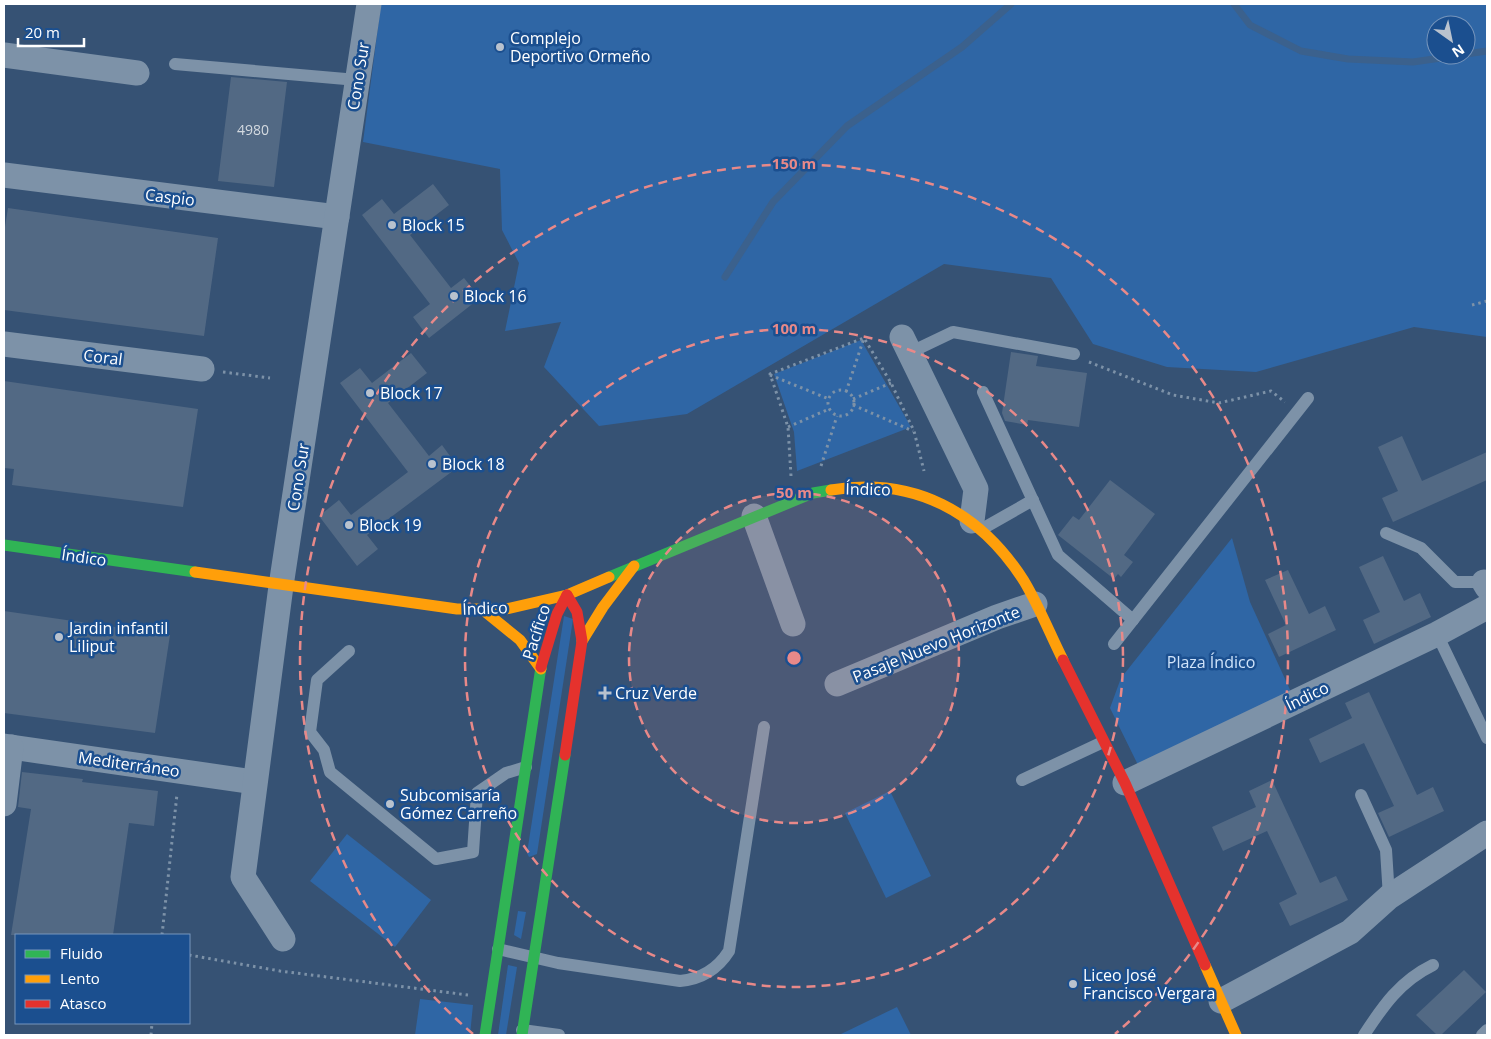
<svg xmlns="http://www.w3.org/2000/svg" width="1491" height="1039" font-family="'Open Sans',sans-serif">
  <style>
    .green { fill: #2f66a5; fill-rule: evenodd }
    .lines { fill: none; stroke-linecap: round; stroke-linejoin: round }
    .stream { stroke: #3b618d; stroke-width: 7 }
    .building { fill: #526984 }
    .path { stroke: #7d92a8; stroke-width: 3; stroke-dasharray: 2.5 4; stroke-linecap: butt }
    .lane { stroke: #7d92a8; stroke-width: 12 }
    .street { stroke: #7d92a8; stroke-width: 25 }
    .fast { stroke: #30b455; stroke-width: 11 }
    .slow { stroke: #ff9f0a; stroke-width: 11 }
    .jam { stroke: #e5322d; stroke-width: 11 }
    .ring { fill: none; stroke: #e88989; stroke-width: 2.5; stroke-dasharray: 9 6 }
    .poi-dot { fill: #b9c2ce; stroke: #1b4f8f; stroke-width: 2 }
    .labels { text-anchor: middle; stroke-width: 5; stroke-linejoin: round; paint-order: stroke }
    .number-label { font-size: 14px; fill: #d4dae0 }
    .poi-label { font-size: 16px; fill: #fff; stroke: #1b4f8f; text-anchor: start }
    .street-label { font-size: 16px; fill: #fff; stroke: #1b4f8f }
    .park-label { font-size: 16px; fill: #cfe3fa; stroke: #1b4f8f }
    .centre { fill: #e88989; stroke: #1b4f8f; stroke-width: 2.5 }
    .ring-label { font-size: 15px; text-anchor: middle; font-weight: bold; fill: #e88989; stroke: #1b4f8f; stroke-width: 5; stroke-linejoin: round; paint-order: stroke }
  </style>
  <rect width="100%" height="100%" fill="#365274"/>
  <g class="green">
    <path d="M 381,4 L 1487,4 L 1487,337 L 1414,327 L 1256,372 L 1167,367 L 1093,344 L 1051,278 L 944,264 L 687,414 L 599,426 L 544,367 L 561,322 L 505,331 L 519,263 L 502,230 L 500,169 L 363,142 ZM 1436,25 L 1466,25 L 1466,55 L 1436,55 Z"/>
    <path d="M 861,340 L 911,427 L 797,471 L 794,432 L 774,374 Z"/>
    <path d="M 1232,538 L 1250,602 L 1291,692 L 1138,765 L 1110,708 L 1121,678 Z"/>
    <path d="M 564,616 L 573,619 L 537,854 L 529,857 L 527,853 Z"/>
    <path d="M 890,791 L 931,876 L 886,898 L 845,813 Z"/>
    <path d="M 347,834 L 431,900 L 395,947 L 310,881 Z"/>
    <path d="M 518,911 L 526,912 L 521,939 L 514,935 Z"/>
    <path d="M 508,965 L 517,967 L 506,1035 L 498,1035 Z"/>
    <path d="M 420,999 L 473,1005 L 470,1035 L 415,1035 Z"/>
    <path d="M 897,1007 L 911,1035 L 839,1035 Z"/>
  </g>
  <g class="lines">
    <g class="stream">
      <path d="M 1234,4 L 1250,25 L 1301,51 L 1348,59 L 1413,62 L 1462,55"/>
      <path d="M 1466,54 L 1487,51"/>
      <path d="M 725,277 L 773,202 L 847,126 L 962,47 L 1011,4"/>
    </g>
  </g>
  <g class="building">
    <path d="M 231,77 L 287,82 L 274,187 L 218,181 Z"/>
    <path d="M 433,184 L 449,205 L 410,235 L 451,288 L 464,278 L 480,298 L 429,338 L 413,317 L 430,304 L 362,215 L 382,199 L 394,214 Z"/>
    <path d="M 8,208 L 218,238 L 204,336 L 4,310 L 4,233 Z"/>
    <path d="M 1011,352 L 1038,356 L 1036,366 L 1087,373 L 1079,427 L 1028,420 L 1027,425 L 1005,421 L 1002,413 Z"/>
    <path d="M 411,353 L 427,373 L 388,403 L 429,456 L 442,445 L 458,467 L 367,535 L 378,549 L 357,566 L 319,516 L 339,500 L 351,515 L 408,472 L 340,383 L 360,368 L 372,383 Z"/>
    <path d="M 4,381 L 198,409 L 183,507 L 12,485 L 14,469 L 4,468 Z"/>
    <path d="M 1402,436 L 1422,481 L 1487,452 L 1487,480 L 1393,522 L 1382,498 L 1398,491 L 1378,447 Z"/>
    <path d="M 1110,480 L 1155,514 L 1124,555 L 1133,562 L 1121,577 L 1118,574 L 1114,579 L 1058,535 L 1073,516 L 1079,520 Z"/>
    <path d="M 1383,556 L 1404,601 L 1420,593 L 1431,617 L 1374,644 L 1363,620 L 1380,612 L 1359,567 Z"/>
    <path d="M 1288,570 L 1309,614 L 1325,606 L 1336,630 L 1279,657 L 1268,634 L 1286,625 L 1265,580 Z"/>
    <path d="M 4,611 L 170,635 L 155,733 L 4,713 Z"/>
    <path d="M 1369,692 L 1417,795 L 1433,787 L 1444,811 L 1389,837 L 1378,813 L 1394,806 L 1364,743 L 1320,763 L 1309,739 L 1352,718 L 1345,703 Z"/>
    <path d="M 22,772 L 83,779 L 82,782 L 158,791 L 154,826 L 129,823 L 113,935 L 11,935 L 31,809 L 18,807 Z"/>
    <path d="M 1272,780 L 1320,883 L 1336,876 L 1348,900 L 1290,926 L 1279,903 L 1297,894 L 1267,831 L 1223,851 L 1212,827 L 1256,807 L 1249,791 Z"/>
    <path d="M 1464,970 L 1486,992 L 1441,1035 L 1437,1035 L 1416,1015 Z"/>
  </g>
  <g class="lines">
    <g class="path">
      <path d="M 1472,305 L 1487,301"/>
      <path d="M 1089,362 L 1173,395 L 1219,403 L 1271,391 L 1285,402"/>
      <path d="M 223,372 L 270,378"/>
      <path d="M 770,375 L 829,399"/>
      <circle cx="841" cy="403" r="13"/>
      <path d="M 846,392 L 864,338"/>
      <path d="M 853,399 L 891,383"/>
      <path d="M 853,405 L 913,431"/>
      <path d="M 788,427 L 829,409"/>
      <path d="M 821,466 L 837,416"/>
      <path d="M 791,476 L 788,427 L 770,374 L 864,338 L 891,383 L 914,431 L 924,471"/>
      <path d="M 162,935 L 177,794"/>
      <path d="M 189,955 L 280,971 L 468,995"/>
      <path d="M 151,1035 L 152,1023"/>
    </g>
    <g class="lane">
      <path d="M 175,64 L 357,80"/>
      <path d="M 909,353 L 953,332 L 1074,354"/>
      <path d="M 983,392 L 1058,555 L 1133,620"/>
      <path d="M 982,529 L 1033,500"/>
      <path d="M 1386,533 L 1421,548 L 1455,582 L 1484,582"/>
      <path d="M 1437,634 L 1487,738"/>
      <path d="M 1114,644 L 1308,398"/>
      <path d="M 349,651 L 317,680 L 310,732 L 324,750 L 330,772 L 436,859 L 473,852 L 477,793 L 506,773 L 526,767"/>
      <path d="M 1022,780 L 1103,742"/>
      <path d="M 1361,795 L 1386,850 L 1389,897"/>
      <path d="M 498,949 L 558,963 L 680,981 C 701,979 717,970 729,951 L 764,727"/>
      <path d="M 522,1030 L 559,1035"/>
      <path d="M 1364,1035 C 1383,1006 1400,981 1433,965"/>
      <path d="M 1482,1035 L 1487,1030"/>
    </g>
    <g class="street">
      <path d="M 4,55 L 137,73"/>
      <path d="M 4,175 L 337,217"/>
      <path d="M 902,337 L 976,489 L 972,521"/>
      <path d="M 4,344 L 202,369"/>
      <path d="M 754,516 L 793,624"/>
      <path d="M 1484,582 L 1487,587"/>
      <path d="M 837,684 L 997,617 L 1035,604"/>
      <path d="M 4,746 L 254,782"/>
      <path d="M 1125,783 L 1437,634 L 1487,607"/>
      <path d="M 4,804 L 11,747"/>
      <path d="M 283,939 L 243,877 L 281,586 L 369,4"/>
      <path d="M 1221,1001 L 1350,932 L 1389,897 L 1487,833"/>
    </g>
    <g class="fast">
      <path d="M 4,545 L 195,572"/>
      <path d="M 609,577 L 813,493 L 831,490"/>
      <path d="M 485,1035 L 541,667"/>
      <path d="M 522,1035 L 565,755"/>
    </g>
    <g class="slow">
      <path d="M 831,490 C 914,476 980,512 1024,581 C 1039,606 1050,634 1063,660"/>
      <path d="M 195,572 L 457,609 L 506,609 L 567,595 L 609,577"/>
      <path d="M 483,610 L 520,640 L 541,669"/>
      <path d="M 582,641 L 603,607 L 634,566"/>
      <path d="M 1205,965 L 1236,1035"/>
    </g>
    <g class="jam">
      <path d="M 1063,660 L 1125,783 L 1205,965"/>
      <path d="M 541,667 L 557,614 L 567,595"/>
      <path d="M 565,755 L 582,641 L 577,612 L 567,595"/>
    </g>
  </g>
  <circle cx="794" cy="658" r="165" fill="#e88989" fill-opacity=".12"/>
  <g class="ring">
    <circle cx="794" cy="658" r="165"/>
    <circle cx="794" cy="658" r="329"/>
    <path d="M473 1034A494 494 0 1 1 1115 1034"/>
  </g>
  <g class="poi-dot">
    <circle cx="500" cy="47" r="5"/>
    <circle cx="392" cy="225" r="5"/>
    <circle cx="454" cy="296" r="5"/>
    <circle cx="370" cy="393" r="5"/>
    <circle cx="432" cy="464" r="5"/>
    <circle cx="349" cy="525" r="5"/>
    <circle cx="59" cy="637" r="5"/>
    <path d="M602.5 685.5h5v5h5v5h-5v5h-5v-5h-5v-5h5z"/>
    <circle cx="390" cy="804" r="5"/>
    <circle cx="1073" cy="984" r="5"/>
  </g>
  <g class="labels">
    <g class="number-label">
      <text x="253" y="135">4980</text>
    </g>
    <g class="poi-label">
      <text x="510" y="44">Complejo<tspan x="510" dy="18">Deportivo Ormeño</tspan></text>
      <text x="402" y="231">Block 15</text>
      <text x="464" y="302">Block 16</text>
      <text x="380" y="399">Block 17</text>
      <text x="442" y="470">Block 18</text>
      <text x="359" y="531">Block 19</text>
      <text x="69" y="634">Jardin infantil<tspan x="69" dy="18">Liliput</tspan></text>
      <text x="615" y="699">Cruz Verde</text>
      <text x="400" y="801">Subcomisaría<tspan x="400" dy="18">Gómez Carreño</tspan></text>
      <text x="1083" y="981">Liceo José<tspan x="1083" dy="18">Francisco Vergara</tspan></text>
    </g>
    <g class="street-label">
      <text transform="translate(358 76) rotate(-81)" y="6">Cono Sur</text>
      <text transform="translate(170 197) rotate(7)" y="6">Caspio</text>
      <text transform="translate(103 357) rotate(7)" y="6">Coral</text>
      <text transform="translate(298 477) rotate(-81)" y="6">Cono Sur</text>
      <text transform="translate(868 489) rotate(1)" y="6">Índico</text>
      <text transform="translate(84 557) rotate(8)" y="6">Índico</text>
      <text transform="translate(485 608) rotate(-2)" y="6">Índico</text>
      <text transform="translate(536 632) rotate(-72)" y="6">Pacífico</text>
      <text transform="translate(936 644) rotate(-22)" y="6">Pasaje Nuevo Horizonte</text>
      <text transform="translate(1307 696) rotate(-26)" y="6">Índico</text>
      <text transform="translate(129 764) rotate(8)" y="6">Mediterráneo</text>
    </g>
    <g class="park-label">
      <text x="1211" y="668">Plaza Índico</text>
    </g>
  </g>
  <circle cx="794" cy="658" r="8" class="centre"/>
  <g class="ring-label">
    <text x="794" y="169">150 m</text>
    <text x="794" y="334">100 m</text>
    <text x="794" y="498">50 m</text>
  </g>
  <rect width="1491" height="1039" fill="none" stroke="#ffffff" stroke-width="10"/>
  <rect x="15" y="934" width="175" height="90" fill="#1b4f8f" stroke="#7695bc"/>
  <rect x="25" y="950" width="25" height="8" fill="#30b455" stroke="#7695bc"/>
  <text x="60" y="959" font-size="15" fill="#ffffff">Fluido</text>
  <rect x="25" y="975" width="25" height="8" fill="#ff9f0a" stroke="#7695bc"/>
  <text x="60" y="984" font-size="15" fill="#ffffff">Lento</text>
  <rect x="25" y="1000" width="25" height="8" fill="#e5322d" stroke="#7695bc"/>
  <text x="60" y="1009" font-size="15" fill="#ffffff">Atasco</text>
  <g transform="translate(1451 40) rotate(147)"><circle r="24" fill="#1b4f8f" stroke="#7695bc"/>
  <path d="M0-4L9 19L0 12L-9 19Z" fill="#b9c2ce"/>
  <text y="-8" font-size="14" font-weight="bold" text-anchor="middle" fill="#ffffff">N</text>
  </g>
  <path d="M18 38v8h66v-8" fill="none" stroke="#ffffff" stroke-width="2.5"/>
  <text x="25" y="38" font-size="15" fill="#ffffff" stroke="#1b4f8f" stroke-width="4" paint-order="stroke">20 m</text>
</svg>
